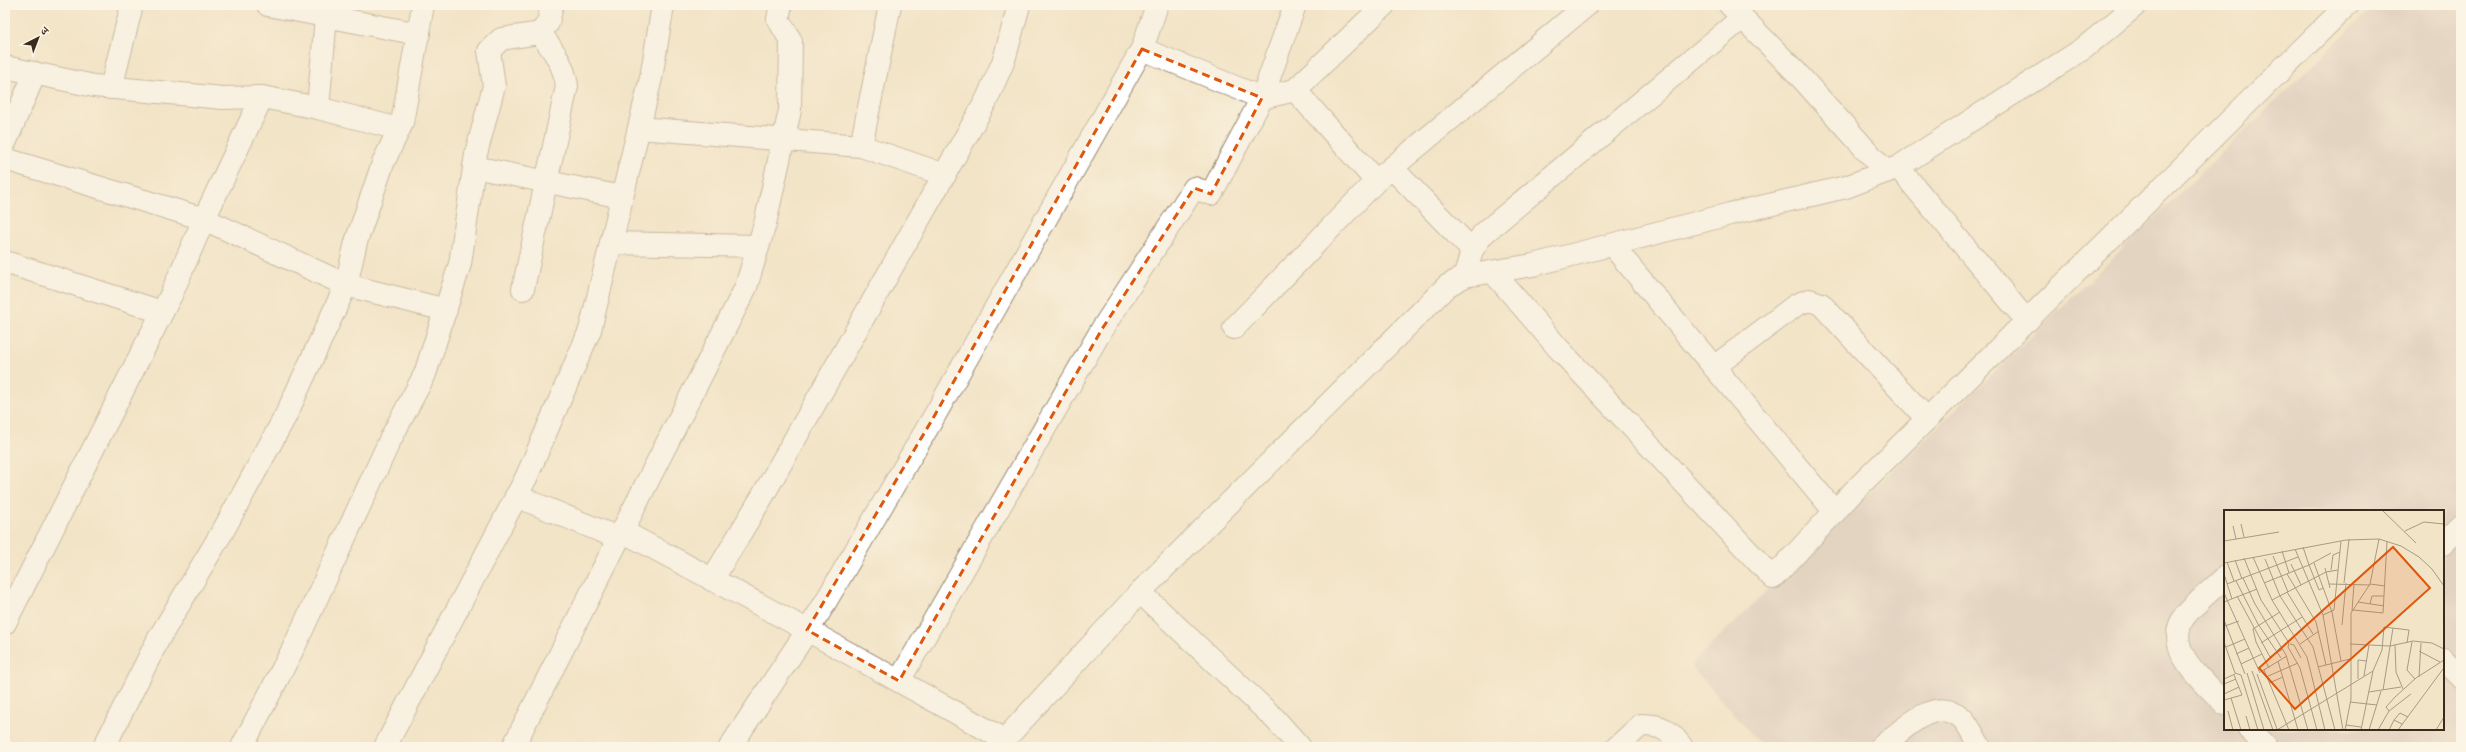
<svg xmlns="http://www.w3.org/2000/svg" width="2466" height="752" font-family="'Sorts Mill Goudy','Noto Serif Devanagari',serif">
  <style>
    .industrial { fill: #d0c0bc; fill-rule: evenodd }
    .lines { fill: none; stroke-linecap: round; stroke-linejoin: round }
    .minor-casing { stroke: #968772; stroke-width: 24 }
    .minor { stroke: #fff; stroke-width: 22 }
    .marked { fill: none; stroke: #df570d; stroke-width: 3; stroke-dasharray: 8 5; stroke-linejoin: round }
    .inset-road { fill: none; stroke: #a99a83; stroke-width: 1 }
    .view { fill: #df570d; fill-opacity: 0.15; stroke: #df570d; stroke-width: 2 }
    .inset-edge { fill: none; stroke: #3b2a1e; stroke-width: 2 }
  </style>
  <rect width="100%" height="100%" fill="#fcf5e5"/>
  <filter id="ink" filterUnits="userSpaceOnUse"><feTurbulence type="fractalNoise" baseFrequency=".025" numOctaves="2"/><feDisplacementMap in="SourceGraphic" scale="8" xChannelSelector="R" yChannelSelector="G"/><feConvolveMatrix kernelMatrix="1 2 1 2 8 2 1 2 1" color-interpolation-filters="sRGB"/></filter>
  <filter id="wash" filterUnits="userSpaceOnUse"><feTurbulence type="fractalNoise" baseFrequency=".012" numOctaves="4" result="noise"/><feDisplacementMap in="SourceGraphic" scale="16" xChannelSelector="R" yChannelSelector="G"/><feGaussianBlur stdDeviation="0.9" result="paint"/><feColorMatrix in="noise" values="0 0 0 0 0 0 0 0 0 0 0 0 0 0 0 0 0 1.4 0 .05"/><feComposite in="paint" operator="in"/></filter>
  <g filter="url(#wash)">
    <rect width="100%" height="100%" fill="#f2e4c7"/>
    <path class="industrial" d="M 2375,5 L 2461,5 L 2461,747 L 1763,747 L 1690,665 ZM 2225,511 L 2443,511 L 2443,729 L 2225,729 Z"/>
  </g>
  <g filter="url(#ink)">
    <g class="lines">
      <g class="minor-casing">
        <g id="minor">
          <path d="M 268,5 L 419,34"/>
          <path d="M 1730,5 L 1796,72 L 1886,172"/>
          <path d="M 1142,49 L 1262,98 L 1295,90 L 1384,5"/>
          <path d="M 5,67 L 94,86 L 223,98 L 262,97 L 318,108 L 399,129"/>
          <path d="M 111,88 L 132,5"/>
          <path d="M 1295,90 L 1376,181"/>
          <path d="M 318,108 L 327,5"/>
          <path d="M 639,128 L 861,146 L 945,175"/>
          <path d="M 5,143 L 35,73"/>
          <path d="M 861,146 L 890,5"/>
          <path d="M 5,159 L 204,219 L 346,285 L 446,310"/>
          <path d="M 474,167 L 622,197"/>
          <path d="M 1898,167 L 2027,321"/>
          <path d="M 1392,168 L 1472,250"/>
          <path d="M 611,243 L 758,246"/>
          <path d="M 1612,245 L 1835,512"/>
          <path d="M 5,262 L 162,312"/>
          <path d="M 1493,272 L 1559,349 L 1773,578 L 1854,491 L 2347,5"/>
          <path d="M 1465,276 L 1472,250 L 1483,234 L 1742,18"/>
          <path d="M 523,289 L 567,86 C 564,64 553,50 540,33"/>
          <path d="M 1234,328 L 1376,181 L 1587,5"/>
          <path d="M 1714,367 L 1796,305 L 1809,300 L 1821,304 L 1927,419"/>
          <path d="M 516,496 L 618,538"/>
          <path d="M 622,531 L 807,630 L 1005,740"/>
          <path d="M 2443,544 L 2461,526"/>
          <path d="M 2225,577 C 2212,590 2196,602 2185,616 C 2161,648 2205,683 2225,704"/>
          <path d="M 712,580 L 762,497 L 986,101 L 1004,60 L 1019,5"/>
          <path d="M 1140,592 L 1275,719 L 1300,747"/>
          <path d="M 5,623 L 171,295 L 204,219 L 262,97"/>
          <path d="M 2443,660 L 2461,678"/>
          <path d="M 899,681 L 1102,329 L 1194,188 L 1211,194 L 1262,98 L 1295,5"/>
          <path d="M 2249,729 L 2266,747"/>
          <path d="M 104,747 L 159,638 L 224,529 L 286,415 L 346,285 L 356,242 L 383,163 L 402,123 L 423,5"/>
          <path d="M 242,747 L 294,647 L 391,438 L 425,374 L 460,264 L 476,154 L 494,86 L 489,51 L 501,39 L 540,33 L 548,23 L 552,5"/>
          <path d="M 385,747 L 526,478 L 590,330 L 651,78 L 663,5"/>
          <path d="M 513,747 L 746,287 L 765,224 L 790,110 L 791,41 L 778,19 L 781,5"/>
          <path d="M 730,747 L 819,613 L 932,420 L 1142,49 L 1157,5"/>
          <path d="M 998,747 L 1140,592 L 1447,286 L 1465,276 L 1533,265 L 1730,214 L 1846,187 L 1898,167 L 2083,49 L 2136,5"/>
          <path d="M 1617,747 L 1641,725 C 1663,725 1669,730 1682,747"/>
          <path d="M 1881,747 C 1903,730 1934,695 1962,718 C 1969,725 1975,739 1980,747"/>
        </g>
      </g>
      <use href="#minor" class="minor"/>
    </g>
  </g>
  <path d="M0 0H2466V752H0ZM 1142,49 L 1262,98 L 1211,194 L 1194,188 L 1102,329 L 899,681 L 807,630 L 932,420 Z" fill="#f2e4c7" fill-opacity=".55" fill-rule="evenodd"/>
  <path class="marked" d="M 1142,49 L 1262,98 L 1211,194 L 1194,188 L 1102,329 L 899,681 L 807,630 L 932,420 Z"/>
  <g transform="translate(2224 510)">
    <rect width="220" height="220" fill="#f2e4c7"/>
    <path class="inset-road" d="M 158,0 L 192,33M 17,14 L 20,27M 9,16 L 12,29M 181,21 L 200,12 L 220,14M 0,31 L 55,22M 71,39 L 99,105 L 119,220M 58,41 L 65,63M 49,46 L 64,82M 29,47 L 48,90 L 83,147 L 101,220M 20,48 L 37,90 L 65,133 L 64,137 L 76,158 L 93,220M 41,49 L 56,86 L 89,137 L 111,220M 11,50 L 18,69M 3,52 L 10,71M 0,53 L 122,30 L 155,29 L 177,36 L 195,47 L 208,59 L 220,76M 90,53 L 108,102 L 117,151M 67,54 L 77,75M 101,58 L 106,78M 107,60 L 109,45 L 116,42M 0,64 L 8,89M 63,64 L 92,112 L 102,155M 19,68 L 31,94 L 62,145 L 84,220M 12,71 L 34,114 L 57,148M 40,73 L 85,55 L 79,37M 120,73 L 125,29M 3,74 L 74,47M 105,74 L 146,75M 146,74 L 161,76M 99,78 L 95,80 L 85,55 L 107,43M 63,82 L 89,124M 0,83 L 36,163M 13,86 L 46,147 L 59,139M 48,90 L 102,62 L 114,60M 0,92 L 33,79M 134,92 L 160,96M 146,94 L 148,86 L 160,86M 129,100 L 159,103 L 163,31M 128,101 L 130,74M 99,105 L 110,100 L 117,31M 0,110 L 21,164M 118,115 L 122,73M 1,116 L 15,111M 0,132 L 11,163 L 17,165 L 34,220M 188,132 L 183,160 L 191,169M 37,133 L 78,107M 66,134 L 70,135 L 77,148M 76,134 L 95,121M 126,134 L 166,136 L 189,131 L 208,133 L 220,139M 171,135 L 172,162 L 179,179M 2,137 L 21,129M 195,141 L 216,152M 12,144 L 25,138M 54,151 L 74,220M 17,154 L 38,144M 94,157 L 126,149M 45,158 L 32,132 L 29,119 L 56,102M 40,160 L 65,220M 28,161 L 49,220M 38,161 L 63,146M 23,163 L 40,220M 33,164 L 53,219M 140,166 L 145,135M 42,167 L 74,153M 195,167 L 197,133M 0,169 L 11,164M 134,169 L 134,150 L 143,151M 45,173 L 59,167M 0,174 L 12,169M 159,180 L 169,118M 145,182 L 177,177M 0,184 L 15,177M 7,188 L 17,220M 0,190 L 18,185 L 10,165M 126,192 L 153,195M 4,201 L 9,220M 165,201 L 187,184M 22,206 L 26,220M 170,210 L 176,203 L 184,207M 122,215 L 137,217M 53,220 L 149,161M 121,220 L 127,189 L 127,103 L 146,74 L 155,29M 137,220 L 149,161 L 158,140 L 160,117 L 185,120 L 183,133M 145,220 L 157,181M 154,220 L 165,201 L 162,197 L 171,187 L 192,168 L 220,150M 165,220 L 170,210 L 178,214M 174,220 L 219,159M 212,220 L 220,207"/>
    <path class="view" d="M 169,37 L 206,78 L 71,199 L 35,158 Z"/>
    <rect width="220" height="220" class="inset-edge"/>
  </g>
  <rect width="2466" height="752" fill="none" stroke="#fcf5e5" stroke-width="20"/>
  <g transform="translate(38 38) rotate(42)" stroke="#fcf5e5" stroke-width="3" paint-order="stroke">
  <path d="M0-3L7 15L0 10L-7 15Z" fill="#3b2a1e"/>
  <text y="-6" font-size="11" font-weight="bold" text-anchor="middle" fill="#3b2a1e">उ</text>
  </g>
</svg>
